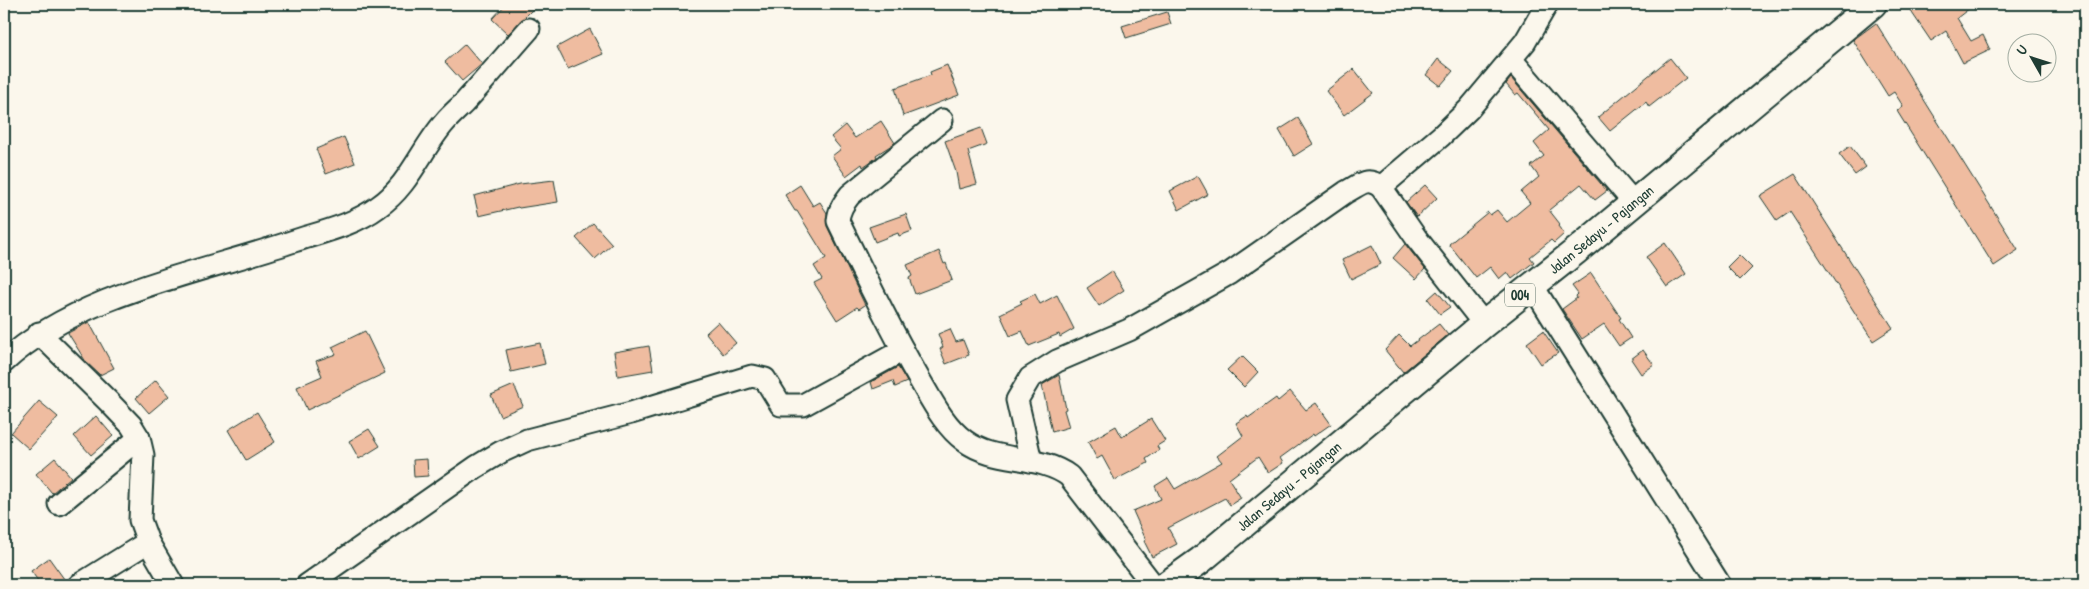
<svg xmlns="http://www.w3.org/2000/svg" width="2089" height="589" font-family="'Patrick Hand',sans-serif">
  <style>
    .building { fill: #efbca0; stroke: #1f3d34 }
    .lines { fill: none; stroke-linecap: round; stroke-linejoin: round }
    .minor-casing { stroke: #1f3d34; stroke-width: 25 }
    .major-casing { stroke: #1f3d34; stroke-width: 30 }
    .minor { stroke: #fbf7ec; stroke-width: 21 }
    .major { stroke: #fbf7ec; stroke-width: 26 }
    .labels { text-anchor: middle; stroke-width: 4; stroke-linejoin: round; paint-order: stroke }
    .shield { fill: #fbf7ec; stroke: #61756b; stroke-width: 1 }
    .shield-label { font-size: 14px; font-weight: bold; fill: #1f3d34 }
    .street-label { font-size: 15px; fill: #1f3d34; stroke: #fbf7ec }
  </style>
  <rect width="100%" height="100%" fill="#fbf7ec"/>
  <filter id="ink" filterUnits="userSpaceOnUse"><feTurbulence type="fractalNoise" baseFrequency=".02" numOctaves="2"/><feDisplacementMap in="SourceGraphic" scale="10" xChannelSelector="R" yChannelSelector="G"/><feConvolveMatrix kernelMatrix="1 2 1 2 8 2 1 2 1" color-interpolation-filters="sRGB"/></filter>
  <g filter="url(#ink)">
    <g class="building">
      <path d="M 506,4 L 538,4 L 508,34 L 492,19 Z"/>
      <path d="M 1906,4 L 1975,4 L 1957,18 L 1971,41 L 1983,35 L 1990,50 L 1963,63 L 1946,31 L 1931,41 Z"/>
      <path d="M 1167,12 L 1171,24 L 1126,38 L 1122,26 Z"/>
      <path d="M 1876,23 L 2018,250 L 1994,266 L 1897,111 L 1903,106 L 1894,92 L 1888,96 L 1853,40 Z"/>
      <path d="M 590,29 L 603,54 L 568,69 L 557,47 Z"/>
      <path d="M 465,44 L 482,64 L 462,81 L 445,62 Z"/>
      <path d="M 1670,58 L 1686,78 L 1649,107 L 1646,102 L 1610,131 L 1598,117 Z"/>
      <path d="M 1438,59 L 1453,71 L 1440,86 L 1426,75 Z"/>
      <path d="M 947,65 L 959,95 L 903,116 L 895,88 L 931,75 L 930,72 Z"/>
      <path d="M 1354,69 L 1373,93 L 1344,115 L 1326,91 Z"/>
      <path d="M 1511,78 L 1607,191 L 1595,200 L 1581,184 L 1549,210 L 1560,224 L 1558,226 L 1564,234 L 1554,243 L 1551,240 L 1530,257 L 1534,262 L 1512,279 L 1507,272 L 1499,279 L 1490,267 L 1476,278 L 1449,244 L 1488,212 L 1490,215 L 1497,210 L 1507,222 L 1530,203 L 1521,192 L 1539,177 L 1531,166 L 1544,156 L 1534,143 L 1549,130 L 1518,93 L 1515,95 L 1506,84 Z"/>
      <path d="M 1298,118 L 1313,144 L 1294,156 L 1279,130 Z"/>
      <path d="M 881,121 L 895,143 L 876,155 L 877,157 L 873,160 L 863,167 L 862,164 L 846,176 L 832,156 L 841,149 L 831,137 L 845,125 L 855,138 Z"/>
      <path d="M 981,128 L 987,144 L 968,151 L 977,184 L 959,189 L 956,172 L 945,141 Z"/>
      <path d="M 344,137 L 355,163 L 326,174 L 316,149 Z"/>
      <path d="M 1850,146 L 1866,167 L 1855,175 L 1839,154 Z"/>
      <path d="M 1795,174 L 1893,328 L 1873,341 L 1790,212 L 1777,221 L 1760,196 Z"/>
      <path d="M 1198,176 L 1208,194 L 1179,210 L 1170,191 Z"/>
      <path d="M 554,180 L 558,202 L 519,208 L 518,207 L 479,216 L 474,196 L 520,184 Z"/>
      <path d="M 800,185 L 813,206 L 820,202 L 827,213 L 827,226 L 865,305 L 859,309 L 857,307 L 837,320 L 814,283 L 822,279 L 814,266 L 826,258 L 797,211 L 795,211 L 785,195 Z"/>
      <path d="M 1425,185 L 1437,198 L 1417,217 L 1406,202 Z"/>
      <path d="M 906,214 L 912,231 L 899,236 L 898,233 L 875,242 L 869,227 Z"/>
      <path d="M 593,223 L 612,244 L 595,259 L 576,238 Z"/>
      <path d="M 1665,243 L 1686,274 L 1667,287 L 1646,257 Z"/>
      <path d="M 1405,244 L 1425,269 L 1416,279 L 1393,258 Z"/>
      <path d="M 1372,245 L 1381,264 L 1351,279 L 1342,260 Z"/>
      <path d="M 939,251 L 944,264 L 946,263 L 952,280 L 915,294 L 909,278 L 912,276 L 907,265 Z"/>
      <path d="M 1739,255 L 1752,268 L 1740,280 L 1727,267 Z"/>
      <path d="M 1112,271 L 1124,290 L 1099,306 L 1087,288 Z"/>
      <path d="M 1591,273 L 1621,318 L 1619,319 L 1631,338 L 1619,346 L 1604,324 L 1582,339 L 1562,309 L 1577,298 L 1576,296 L 1578,294 L 1572,286 Z"/>
      <path d="M 1437,291 L 1450,307 L 1440,314 L 1428,299 Z"/>
      <path d="M 1035,294 L 1040,304 L 1057,295 L 1074,329 L 1060,337 L 1059,334 L 1029,346 L 1022,331 L 1010,336 L 1000,314 L 1022,303 L 1020,301 Z"/>
      <path d="M 89,322 L 114,368 L 100,375 L 86,362 L 68,333 Z"/>
      <path d="M 718,322 L 736,343 L 723,354 L 706,333 Z"/>
      <path d="M 1439,324 L 1448,335 L 1403,372 L 1385,350 L 1399,335 L 1410,346 Z"/>
      <path d="M 950,329 L 956,342 L 963,340 L 969,355 L 946,364 L 940,349 L 943,347 L 938,334 Z"/>
      <path d="M 365,331 L 385,373 L 307,410 L 297,387 L 322,376 L 316,361 L 336,354 L 332,347 Z"/>
      <path d="M 1543,331 L 1558,353 L 1541,364 L 1527,343 Z"/>
      <path d="M 540,343 L 545,364 L 511,372 L 506,350 Z"/>
      <path d="M 649,346 L 653,370 L 618,376 L 614,352 Z"/>
      <path d="M 1643,350 L 1654,365 L 1641,374 L 1631,359 Z"/>
      <path d="M 1242,356 L 1258,372 L 1244,387 L 1227,370 Z"/>
      <path d="M 898,367 L 907,382 L 895,387 L 893,381 L 873,389 L 871,382 Z"/>
      <path d="M 1059,375 L 1066,409 L 1064,410 L 1069,427 L 1052,432 L 1042,385 Z"/>
      <path d="M 156,380 L 169,396 L 149,413 L 136,398 Z"/>
      <path d="M 514,385 L 523,406 L 500,416 L 491,395 Z"/>
      <path d="M 1290,391 L 1306,410 L 1316,403 L 1331,424 L 1314,436 L 1313,434 L 1280,458 L 1283,463 L 1268,473 L 1258,457 L 1229,479 L 1241,498 L 1230,505 L 1225,498 L 1168,528 L 1177,544 L 1152,557 L 1144,541 L 1146,540 L 1133,511 L 1161,499 L 1155,486 L 1168,478 L 1175,489 L 1222,462 L 1217,456 L 1243,436 L 1236,423 L 1247,416 L 1248,418 L 1276,398 L 1278,401 Z"/>
      <path d="M 39,401 L 58,417 L 29,449 L 11,433 Z"/>
      <path d="M 257,412 L 275,442 L 246,460 L 228,430 Z"/>
      <path d="M 96,416 L 113,436 L 91,455 L 74,436 Z"/>
      <path d="M 1151,419 L 1165,441 L 1157,446 L 1159,450 L 1146,459 L 1148,463 L 1115,480 L 1102,456 L 1097,459 L 1088,442 L 1116,426 L 1122,437 Z"/>
      <path d="M 369,429 L 380,446 L 359,459 L 349,441 Z"/>
      <path d="M 55,458 L 71,477 L 52,493 L 36,474 Z"/>
      <path d="M 427,459 L 428,476 L 414,477 L 413,460 Z"/>
      <path d="M 49,558 L 67,583 L 67,585 L 41,585 L 31,571 Z"/>
    </g>
    <g class="lines">
      <g class="minor-casing">
        <g id="minor">
          <path d="M 1511,59 L 1634,203"/>
          <path d="M 942,120 L 850,195 C 843,204 839,210 838,221 C 864,274 889,327 918,377 C 931,399 944,426 965,441 C 995,463 1039,454 1069,476 L 1153,585"/>
          <path d="M 1381,187 L 1441,136 L 1469,109 L 1525,42 L 1547,4"/>
          <path d="M 1532,285 L 1720,585"/>
          <path d="M 39,333 L 109,402 L 131,425 L 139,438 L 143,455 L 140,520 L 148,542 L 173,585"/>
          <path d="M 4,362 C 79,293 200,273 294,241 C 322,232 354,225 378,207 C 410,185 421,149 445,122 C 451,115 458,109 464,103 C 486,79 507,54 529,29"/>
          <path d="M 1031,461 L 1017,400 L 1030,378 L 1038,373 L 1057,361 L 1129,330 L 1230,273 L 1346,192 C 1360,185 1366,176 1381,187 L 1417,239 L 1484,324"/>
          <path d="M 59,504 L 139,438"/>
          <path d="M 79,585 L 148,542"/>
          <path d="M 307,585 L 476,467 L 501,452 L 527,440 L 631,413 L 752,376 L 765,379 L 781,405 L 803,405 L 903,350"/>
        </g>
      </g>
      <g class="major-casing">
        <g id="major">
          <path id="s1" d="M 1166,585 L 1201,560 L 1484,324 L 1576,251 L 1873,4"/>
        </g>
      </g>
      <use href="#minor" class="minor"/>
      <use href="#major" class="major"/>
    </g>
  </g>
  <g class="labels">
    <rect class="shield" x="1505" y="283.5" width="30" height="23" rx="4"/>
    <g class="shield-label">
      <text x="1520" y="300">004</text>
    </g>
    <g class="street-label">
      <text dy="5" stroke="none"><textPath href="#s1" startOffset="562">Jalan Sedayu - Pajangan</textPath></text>
      <text dy="5" stroke="none"><textPath href="#s1" startOffset="158">Jalan Sedayu - Pajangan</textPath></text>
    </g>
  </g>
  <rect width="2089" height="589" fill="none" stroke="#fbf7ec" stroke-width="20"/>
  <rect x="10" y="10" width="2069" height="569" fill="none" stroke="#1f3d34" stroke-width="2" filter="url(#ink)"/>
  <g transform="translate(2032 58) rotate(309)"><circle r="24" fill="#fbf7ec" stroke="#a3ada2"/>
  <path d="M0-4L9 19L0 12L-9 19Z" fill="#1f3d34"/>
  <text y="-8" font-size="14" font-weight="bold" text-anchor="middle" fill="#1f3d34">U</text>
  </g>
</svg>
